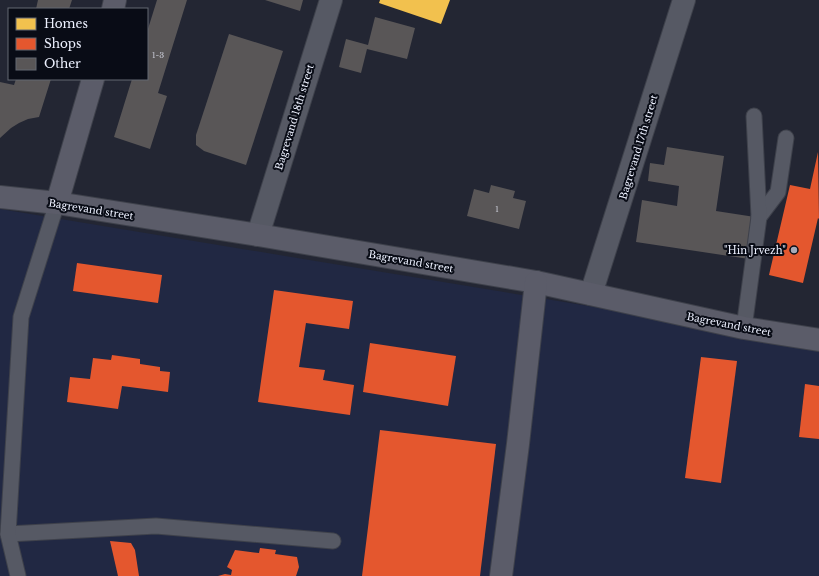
<svg xmlns="http://www.w3.org/2000/svg" width="819" height="576" font-family="'Libre Baskerville',serif">
  <style>
    .built { fill: #212843 }
    .homes { fill: #f2c14e }
    .shops { fill: #e4572e }
    .building { fill: #595657 }
    .lines { fill: none; stroke-linecap: round; stroke-linejoin: round }
    .lane-casing { stroke: #3e414b; stroke-width: 17 }
    .street-casing { stroke: #3e414b; stroke-width: 24 }
    .secondary-casing { stroke: #3e414b; stroke-width: 24 }
    .lane { stroke: #565964; stroke-width: 15 }
    .street { stroke: #565964; stroke-width: 22 }
    .secondary { stroke: #5b5c69; stroke-width: 22 }
    .poi-dot { fill: #a6aab8; stroke: #090c16; stroke-width: 1.5 }
    .labels { text-anchor: middle; stroke-width: 4; stroke-linejoin: round; paint-order: stroke }
    .number-label { font-size: 8px; fill: #c8cad5 }
    .street-label { font-size: 10px; fill: #edf1ff; stroke: #090c16 }
    .poi-label { font-size: 10px; fill: #edf1ff; stroke: #090c16; text-anchor: end }
  </style>
  <rect width="100%" height="100%" fill="#232633"/>
  <path class="built" d="M 0,209 L 819,344 L 819,576 L 0,576 Z"/>
  <path class="homes" d="M 380,0 L 450,0 L 441,24 L 379,3 Z"/>
  <g class="shops">
    <path d="M 818,152 L 819,219 L 818,218 L 803,283 L 769,275 L 790,185 L 810,189 Z"/>
    <path d="M 77,263 L 162,275 L 158,303 L 73,291 Z"/>
    <path d="M 274,290 L 353,301 L 349,329 L 306,323 L 299,367 L 325,370 L 323,380 L 354,385 L 350,415 L 258,402 Z"/>
    <path d="M 370,343 L 456,356 L 448,406 L 363,392 Z"/>
    <path d="M 112,355 L 140,359 L 140,364 L 160,367 L 160,371 L 170,372 L 168,392 L 122,386 L 118,409 L 67,402 L 70,377 L 90,379 L 93,358 L 111,360 Z"/>
    <path d="M 701,357 L 737,361 L 721,483 L 685,478 Z"/>
    <path d="M 805,384 L 819,386 L 819,439 L 799,437 Z"/>
    <path d="M 380,430 L 496,444 L 480,576 L 362,576 Z"/>
    <path d="M 110,541 L 131,543 L 135,550 L 139,576 L 118,576 Z"/>
    <path d="M 260,548 L 276,550 L 275,554 L 297,557 L 299,567 L 296,576 L 218,576 L 225,574 L 231,575 L 232,570 L 227,567 L 235,550 L 259,553 Z"/>
  </g>
  <g class="building">
    <path d="M 38,0 L 72,0 L 69,9 L 36,9 Z"/>
    <path d="M 157,0 L 187,0 L 158,93 L 167,96 L 150,149 L 114,137 L 132,79 L 147,79 L 147,32 Z"/>
    <path d="M 265,0 L 303,0 L 300,11 Z"/>
    <path d="M 375,17 L 415,28 L 407,59 L 367,49 L 361,73 L 339,67 L 346,39 L 368,45 Z"/>
    <path d="M 229,34 L 283,51 L 246,165 L 204,151 L 196,145 L 196,135 Z"/>
    <path d="M 16,79 L 51,79 L 39,117 L 28,119 L 19,123 L 11,128 L 0,138 L 0,82 L 14,85 Z"/>
    <path d="M 667,147 L 724,156 L 716,211 L 755,217 L 749,259 L 636,242 L 642,200 L 677,206 L 679,186 L 648,181 L 650,163 L 664,165 Z"/>
    <path d="M 491,185 L 515,191 L 513,198 L 526,201 L 519,229 L 467,216 L 474,189 L 489,193 Z"/>
  </g>
  <g class="lines">
    <g class="lane-casing">
      <g id="lane">
        <path d="M 759,217 L 778,192 L 786,138"/>
        <path d="M 744,328 L 759,217 L 754,116"/>
        <path d="M 8,534 L 156,526 L 333,541"/>
        <path d="M 18,576 L 8,534 L 21,317 L 57,203"/>
      </g>
    </g>
    <g class="street-casing">
      <g id="street">
        <path d="M 258,235 L 331,0"/>
        <path d="M 591,294 L 684,0"/>
      </g>
    </g>
    <g class="secondary-casing">
      <g id="secondary">
        <path d="M 113,9 L 115,0"/>
        <path d="M 0,197 L 57,203 L 258,235 L 536,282 L 744,328 L 819,340"/>
        <path d="M 57,203 L 93,79"/>
        <path d="M 501,576 L 518,444 L 536,282"/>
      </g>
    </g>
    <use href="#lane" class="lane"/>
    <use href="#street" class="street"/>
    <use href="#secondary" class="secondary"/>
  </g>
  <circle class="poi-dot" cx="794" cy="250" r="4"/>
  <g class="labels">
    <g class="number-label">
      <text x="158" y="58">1-3</text>
      <text x="497" y="212">1</text>
    </g>
    <g class="street-label">
      <text transform="translate(294 117) rotate(-73)" y="4">Bagrevand 18th street</text>
      <text transform="translate(638 147) rotate(-73)" y="4">Bagrevand 17th street</text>
      <text transform="translate(91 209) rotate(9)" y="4">Bagrevand street</text>
      <text transform="translate(411 261) rotate(10)" y="4">Bagrevand street</text>
      <text transform="translate(729 324) rotate(11)" y="4">Bagrevand street</text>
    </g>
    <g class="poi-label">
      <text x="786" y="254">"Hin Jrvezh"</text>
    </g>
  </g>
  <rect x="8" y="8" width="140" height="72" fill="#090c16" stroke="#646873"/>
  <rect x="16" y="18" width="20" height="12" fill="#f2c14e" stroke="#646873"/>
  <text x="44" y="28" font-size="12" fill="#edf1ff">Homes</text>
  <rect x="16" y="38" width="20" height="12" fill="#e4572e" stroke="#646873"/>
  <text x="44" y="48" font-size="12" fill="#edf1ff">Shops</text>
  <rect x="16" y="58" width="20" height="12" fill="#595657" stroke="#646873"/>
  <text x="44" y="68" font-size="12" fill="#edf1ff">Other</text>
</svg>
